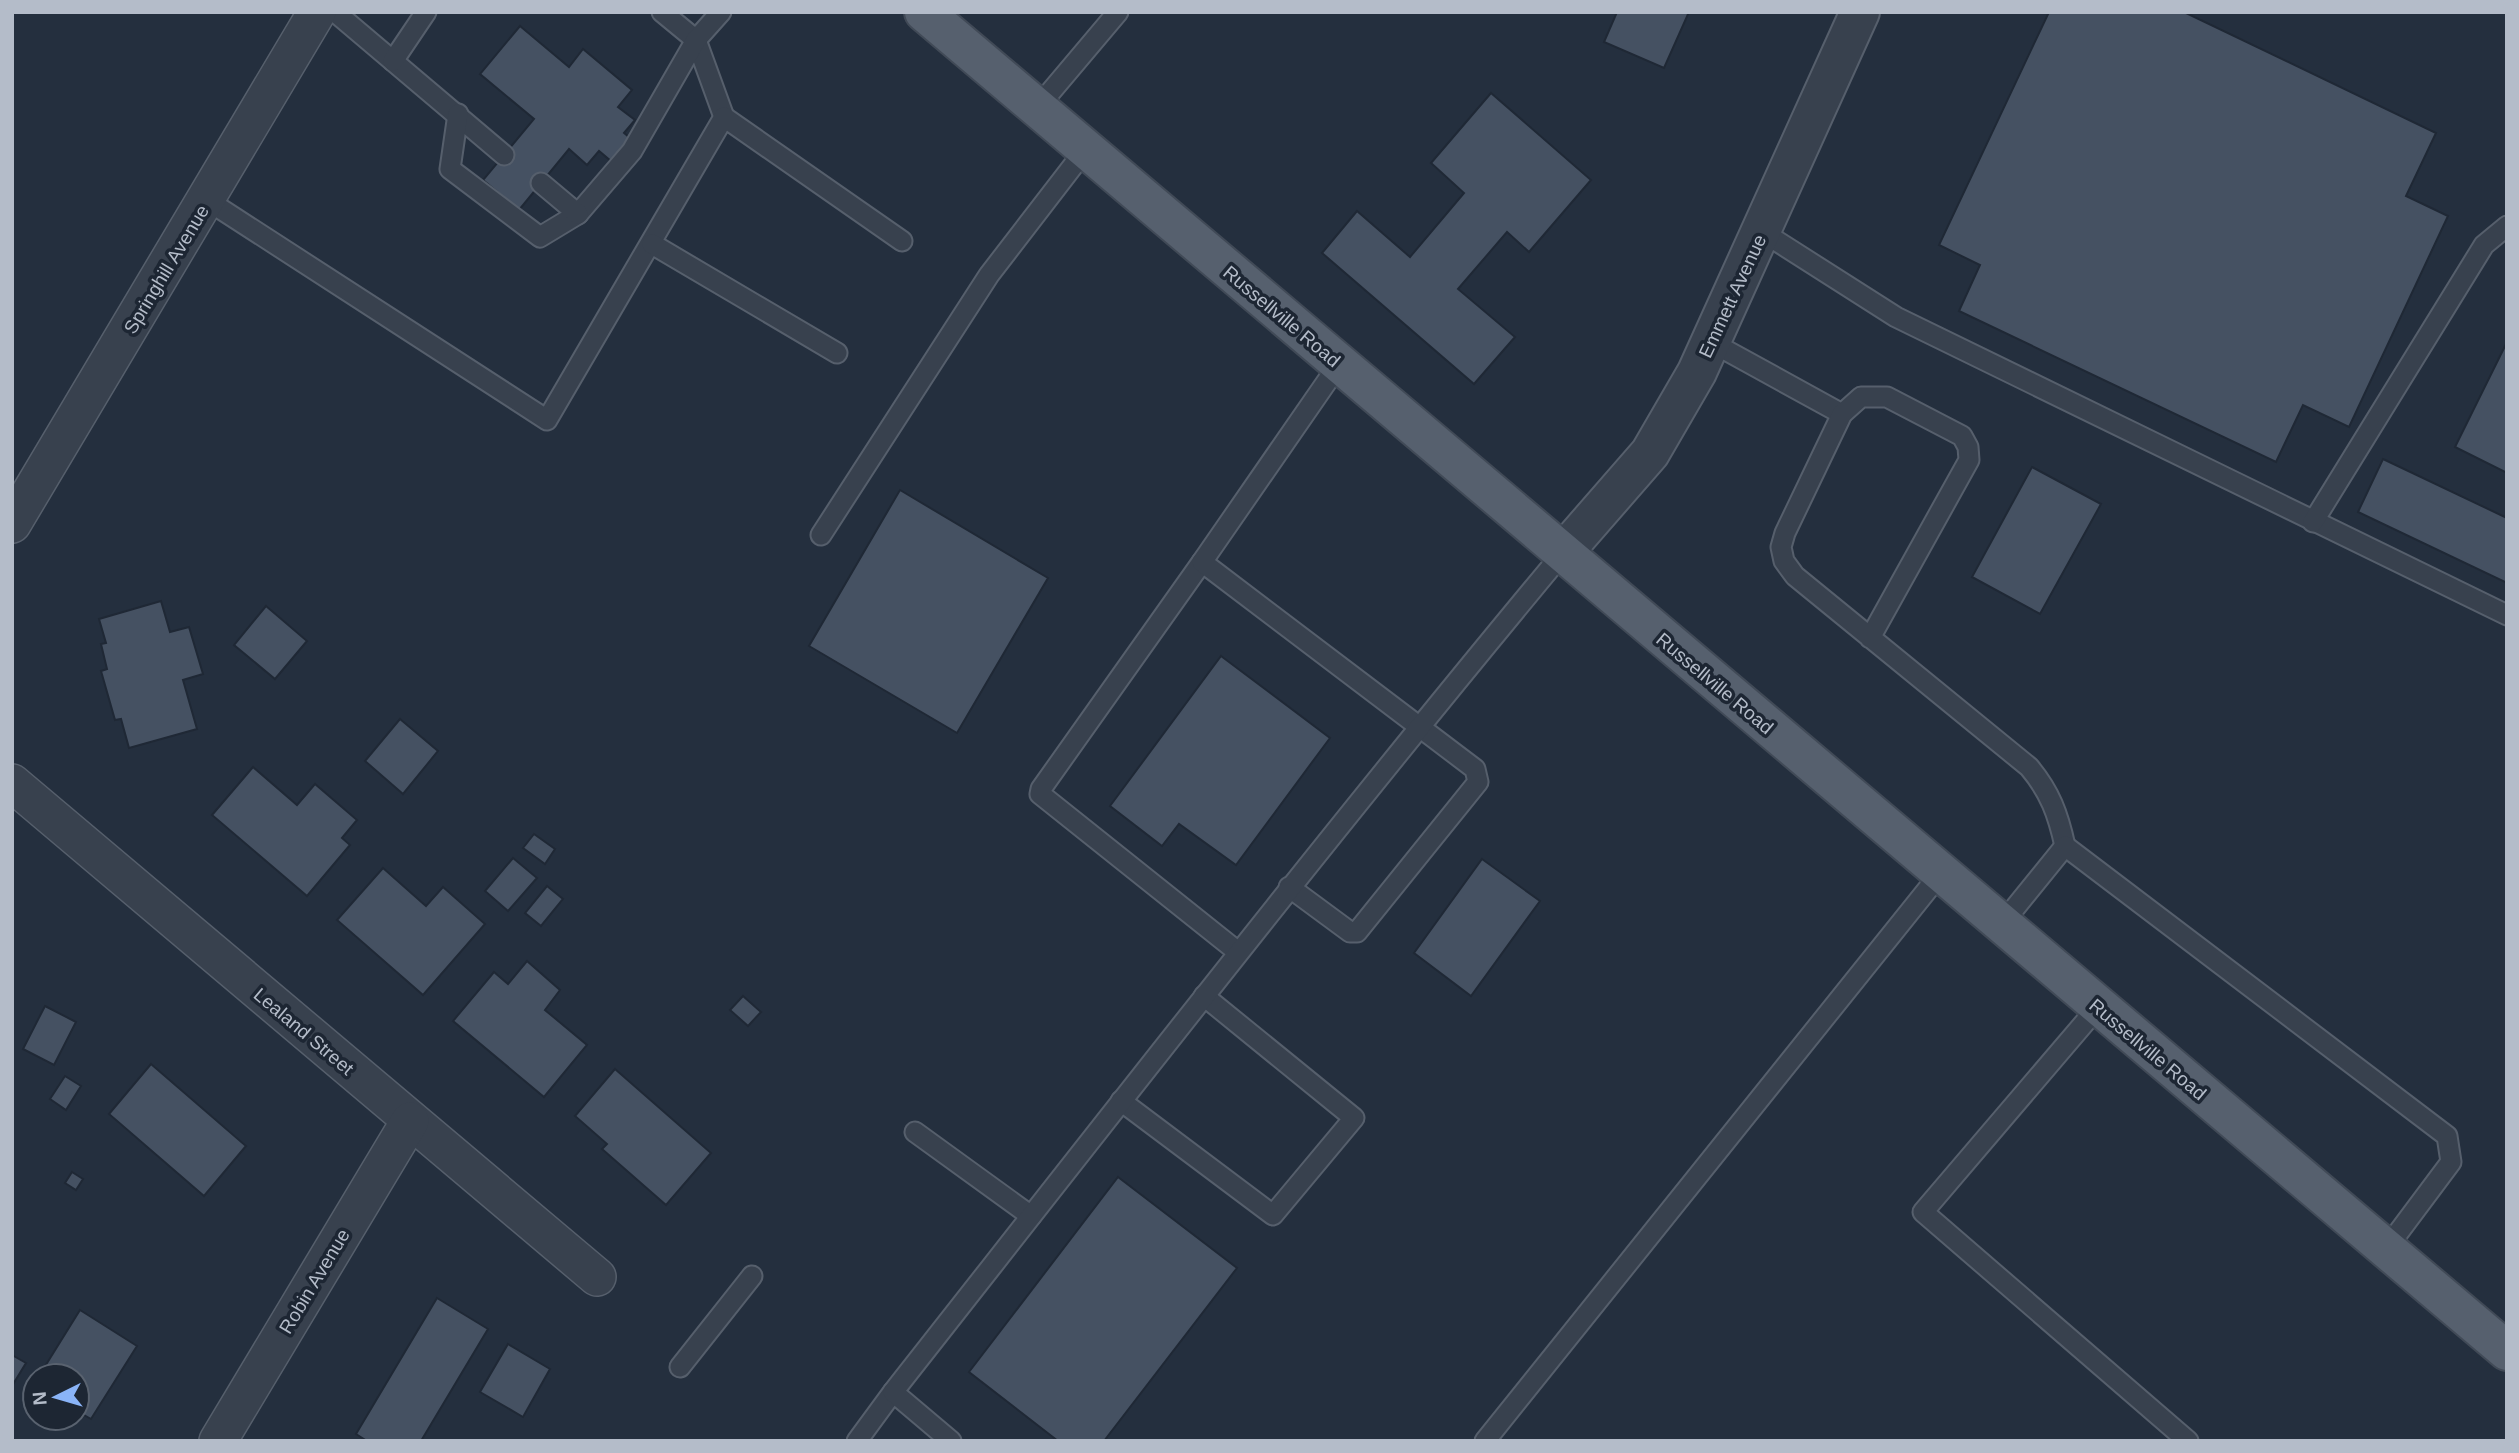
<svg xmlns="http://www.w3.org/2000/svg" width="2519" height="1453" font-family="Helvetica,sans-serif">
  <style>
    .building { fill: #455162; stroke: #1f2835; stroke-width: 2 }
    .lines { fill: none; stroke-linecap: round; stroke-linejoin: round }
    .service-casing { stroke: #565f6c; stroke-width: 23 }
    .minor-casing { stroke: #565f6c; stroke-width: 40 }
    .tertiary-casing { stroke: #565f6c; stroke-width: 42 }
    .primary-casing { stroke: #414a57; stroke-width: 42 }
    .service { stroke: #38414e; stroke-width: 19 }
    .minor { stroke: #38414e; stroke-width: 37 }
    .tertiary { stroke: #38414e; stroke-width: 38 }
    .primary { stroke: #56606e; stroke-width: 38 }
    .labels { text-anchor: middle; stroke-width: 7; stroke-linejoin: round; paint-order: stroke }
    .street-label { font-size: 19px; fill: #b4bcc9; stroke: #1d2633 }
  </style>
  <rect width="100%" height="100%" fill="#242f3e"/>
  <g class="building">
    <path d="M 1617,12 L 1689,12 L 1664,68 L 1604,42 Z"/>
    <path d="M 2049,12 L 2184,12 L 2436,133 L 2406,196 L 2448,216 L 2349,427 L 2303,405 L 2276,462 L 1959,311 L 1980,265 L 1939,245 Z"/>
    <path d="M 520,26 L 569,67 L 583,49 L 632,90 L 618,107 L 635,120 L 624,133 L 630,138 L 611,161 L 599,151 L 587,165 L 569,149 L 519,210 L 483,180 L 534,119 L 480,74 Z"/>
    <path d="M 1491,93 L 1591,180 L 1529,252 L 1507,232 L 1458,289 L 1515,337 L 1474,384 L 1322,253 L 1357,211 L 1410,257 L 1464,193 L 1431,163 Z"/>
    <path d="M 2507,342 L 2507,473 L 2455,447 Z"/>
    <path d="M 2383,459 L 2507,518 L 2507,583 L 2358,512 Z"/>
    <path d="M 2032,467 L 2101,504 L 2040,614 L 1972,577 Z"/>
    <path d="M 900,490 L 1048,578 L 957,733 L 809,646 Z"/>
    <path d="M 161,601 L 170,632 L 189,627 L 203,674 L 183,680 L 197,729 L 129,748 L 121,719 L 115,720 L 101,671 L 107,669 L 101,644 L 106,643 L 99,619 Z"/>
    <path d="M 266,606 L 307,641 L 275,679 L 234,645 Z"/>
    <path d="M 1221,656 L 1330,738 L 1236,865 L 1179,824 L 1162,846 L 1110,806 Z"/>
    <path d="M 400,719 L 438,751 L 403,794 L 365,761 Z"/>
    <path d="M 253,767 L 297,805 L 315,784 L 357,820 L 342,838 L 350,845 L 307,896 L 212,815 Z"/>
    <path d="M 534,834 L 555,849 L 545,864 L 523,848 Z"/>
    <path d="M 513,858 L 537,878 L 508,911 L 485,891 Z"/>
    <path d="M 1482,859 L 1540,901 L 1471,996 L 1414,953 Z"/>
    <path d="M 383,868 L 426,906 L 443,887 L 485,924 L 423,995 L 337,920 Z"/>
    <path d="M 547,886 L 563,899 L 541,926 L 525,913 Z"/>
    <path d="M 527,961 L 560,990 L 545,1010 L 587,1045 L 544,1097 L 453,1021 L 494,972 L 508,984 Z"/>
    <path d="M 743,996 L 761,1012 L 748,1026 L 730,1010 Z"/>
    <path d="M 45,1006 L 76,1022 L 54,1065 L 23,1049 Z"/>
    <path d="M 151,1064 L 246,1146 L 204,1196 L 109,1114 Z"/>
    <path d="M 615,1069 L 711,1153 L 666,1205 L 602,1149 L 607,1144 L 575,1116 Z"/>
    <path d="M 65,1076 L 81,1086 L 66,1110 L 50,1099 Z"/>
    <path d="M 72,1172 L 83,1179 L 76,1190 L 65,1183 Z"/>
    <path d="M 1118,1177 L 1237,1268 L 1104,1441 L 1058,1441 L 969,1372 Z"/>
    <path d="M 437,1298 L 488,1329 L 421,1441 L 367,1441 L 356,1434 Z"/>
    <path d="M 80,1310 L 137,1346 L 91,1419 L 77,1411 L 77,1376 L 39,1376 Z"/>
    <path d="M 508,1344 L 550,1369 L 523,1417 L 480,1392 Z"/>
    <path d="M 12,1355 L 26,1363 L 12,1386 Z"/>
    <path d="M 35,1383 L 35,1409 L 23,1402 Z"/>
    <path d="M 49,1418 L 69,1418 L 63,1427 Z"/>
  </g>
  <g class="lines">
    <g class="service-casing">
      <g id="service">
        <path d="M 335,12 L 504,155"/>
        <path d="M 662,12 L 696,40 L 724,117"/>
        <path d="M 393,61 L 426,12"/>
        <path d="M 1037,108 L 1118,12"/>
        <path d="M 458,114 L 450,169 L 540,237 L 578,214 L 632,151 L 696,40 L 721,12"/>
        <path d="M 541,183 L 578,214"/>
        <path d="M 207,200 L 547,420 L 724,117 L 902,241"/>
        <path d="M 1761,231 L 1896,317 L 2507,615"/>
        <path d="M 652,244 L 837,353"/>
        <path d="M 1711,342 L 1842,414"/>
        <path d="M 2313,522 L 2484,245 L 2507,226"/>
        <path d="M 821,535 L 989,275 L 1086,149"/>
        <path d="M 1202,562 L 1041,789 L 1040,794 L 1238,952"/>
        <path d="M 1870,638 L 1969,460 L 1968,447 L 1962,436 L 1887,397 L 1861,397 L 1842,414 L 1785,533 L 1781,547 L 1784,561 L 1795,576 L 2029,767 C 2050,792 2058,814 2065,846"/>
        <path d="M 1289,887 L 1350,932 L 1357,932 L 1478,782 L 1475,769 L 1202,562 L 1339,364"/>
        <path d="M 2001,925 L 2065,846 L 2447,1136 L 2451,1162 L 2386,1249"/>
        <path d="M 2098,1007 L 1923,1212 L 2188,1441"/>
        <path d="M 1121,1101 L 1273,1215 L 1354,1118 L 1204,996"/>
        <path d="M 915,1132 L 1031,1216"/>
        <path d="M 680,1367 L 752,1276"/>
        <path d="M 857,1441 L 893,1392"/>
        <path d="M 951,1441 L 893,1392 C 1114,1111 1333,829 1562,554"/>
        <path d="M 1485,1441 L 1940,874"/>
      </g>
    </g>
    <g class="minor-casing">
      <g id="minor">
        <path d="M 12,524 L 317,12"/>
        <path d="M 12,783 L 597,1277"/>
        <path d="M 218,1441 L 410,1121"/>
      </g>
    </g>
    <g class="tertiary-casing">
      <path id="tertiary" d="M 1562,554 L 1650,453 L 1697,372 L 1860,12"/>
    </g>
    <g class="primary-casing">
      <path id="primary" d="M 924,12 L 2507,1351"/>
    </g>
    <use href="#service" class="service"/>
    <use href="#minor" class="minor"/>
    <use href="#tertiary" class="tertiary"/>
    <use href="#primary" class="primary"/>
  </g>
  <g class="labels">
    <g class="street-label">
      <text transform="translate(166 269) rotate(-59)" y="7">Springhill Avenue</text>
      <text transform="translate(1732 296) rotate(-65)" y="7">Emmett Avenue</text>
      <text transform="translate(1282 316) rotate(40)" y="7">Russellville Road</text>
      <text transform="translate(1715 683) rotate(40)" y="7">Russellville Road</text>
      <text transform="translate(304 1031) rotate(40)" y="7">Lealand Street</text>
      <text transform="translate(2148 1049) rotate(40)" y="7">Russellville Road</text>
      <text transform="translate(314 1281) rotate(-59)" y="7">Robin Avenue</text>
    </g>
  </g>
  <rect width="2519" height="1453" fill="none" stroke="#b4bcc9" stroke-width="28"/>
  <g transform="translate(56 1397) rotate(265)"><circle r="33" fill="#1d2633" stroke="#59626f" stroke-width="2"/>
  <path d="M0-5L12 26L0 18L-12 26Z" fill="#8ab4f8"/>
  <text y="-10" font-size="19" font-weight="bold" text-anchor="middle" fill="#b4bcc9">N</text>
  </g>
</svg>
